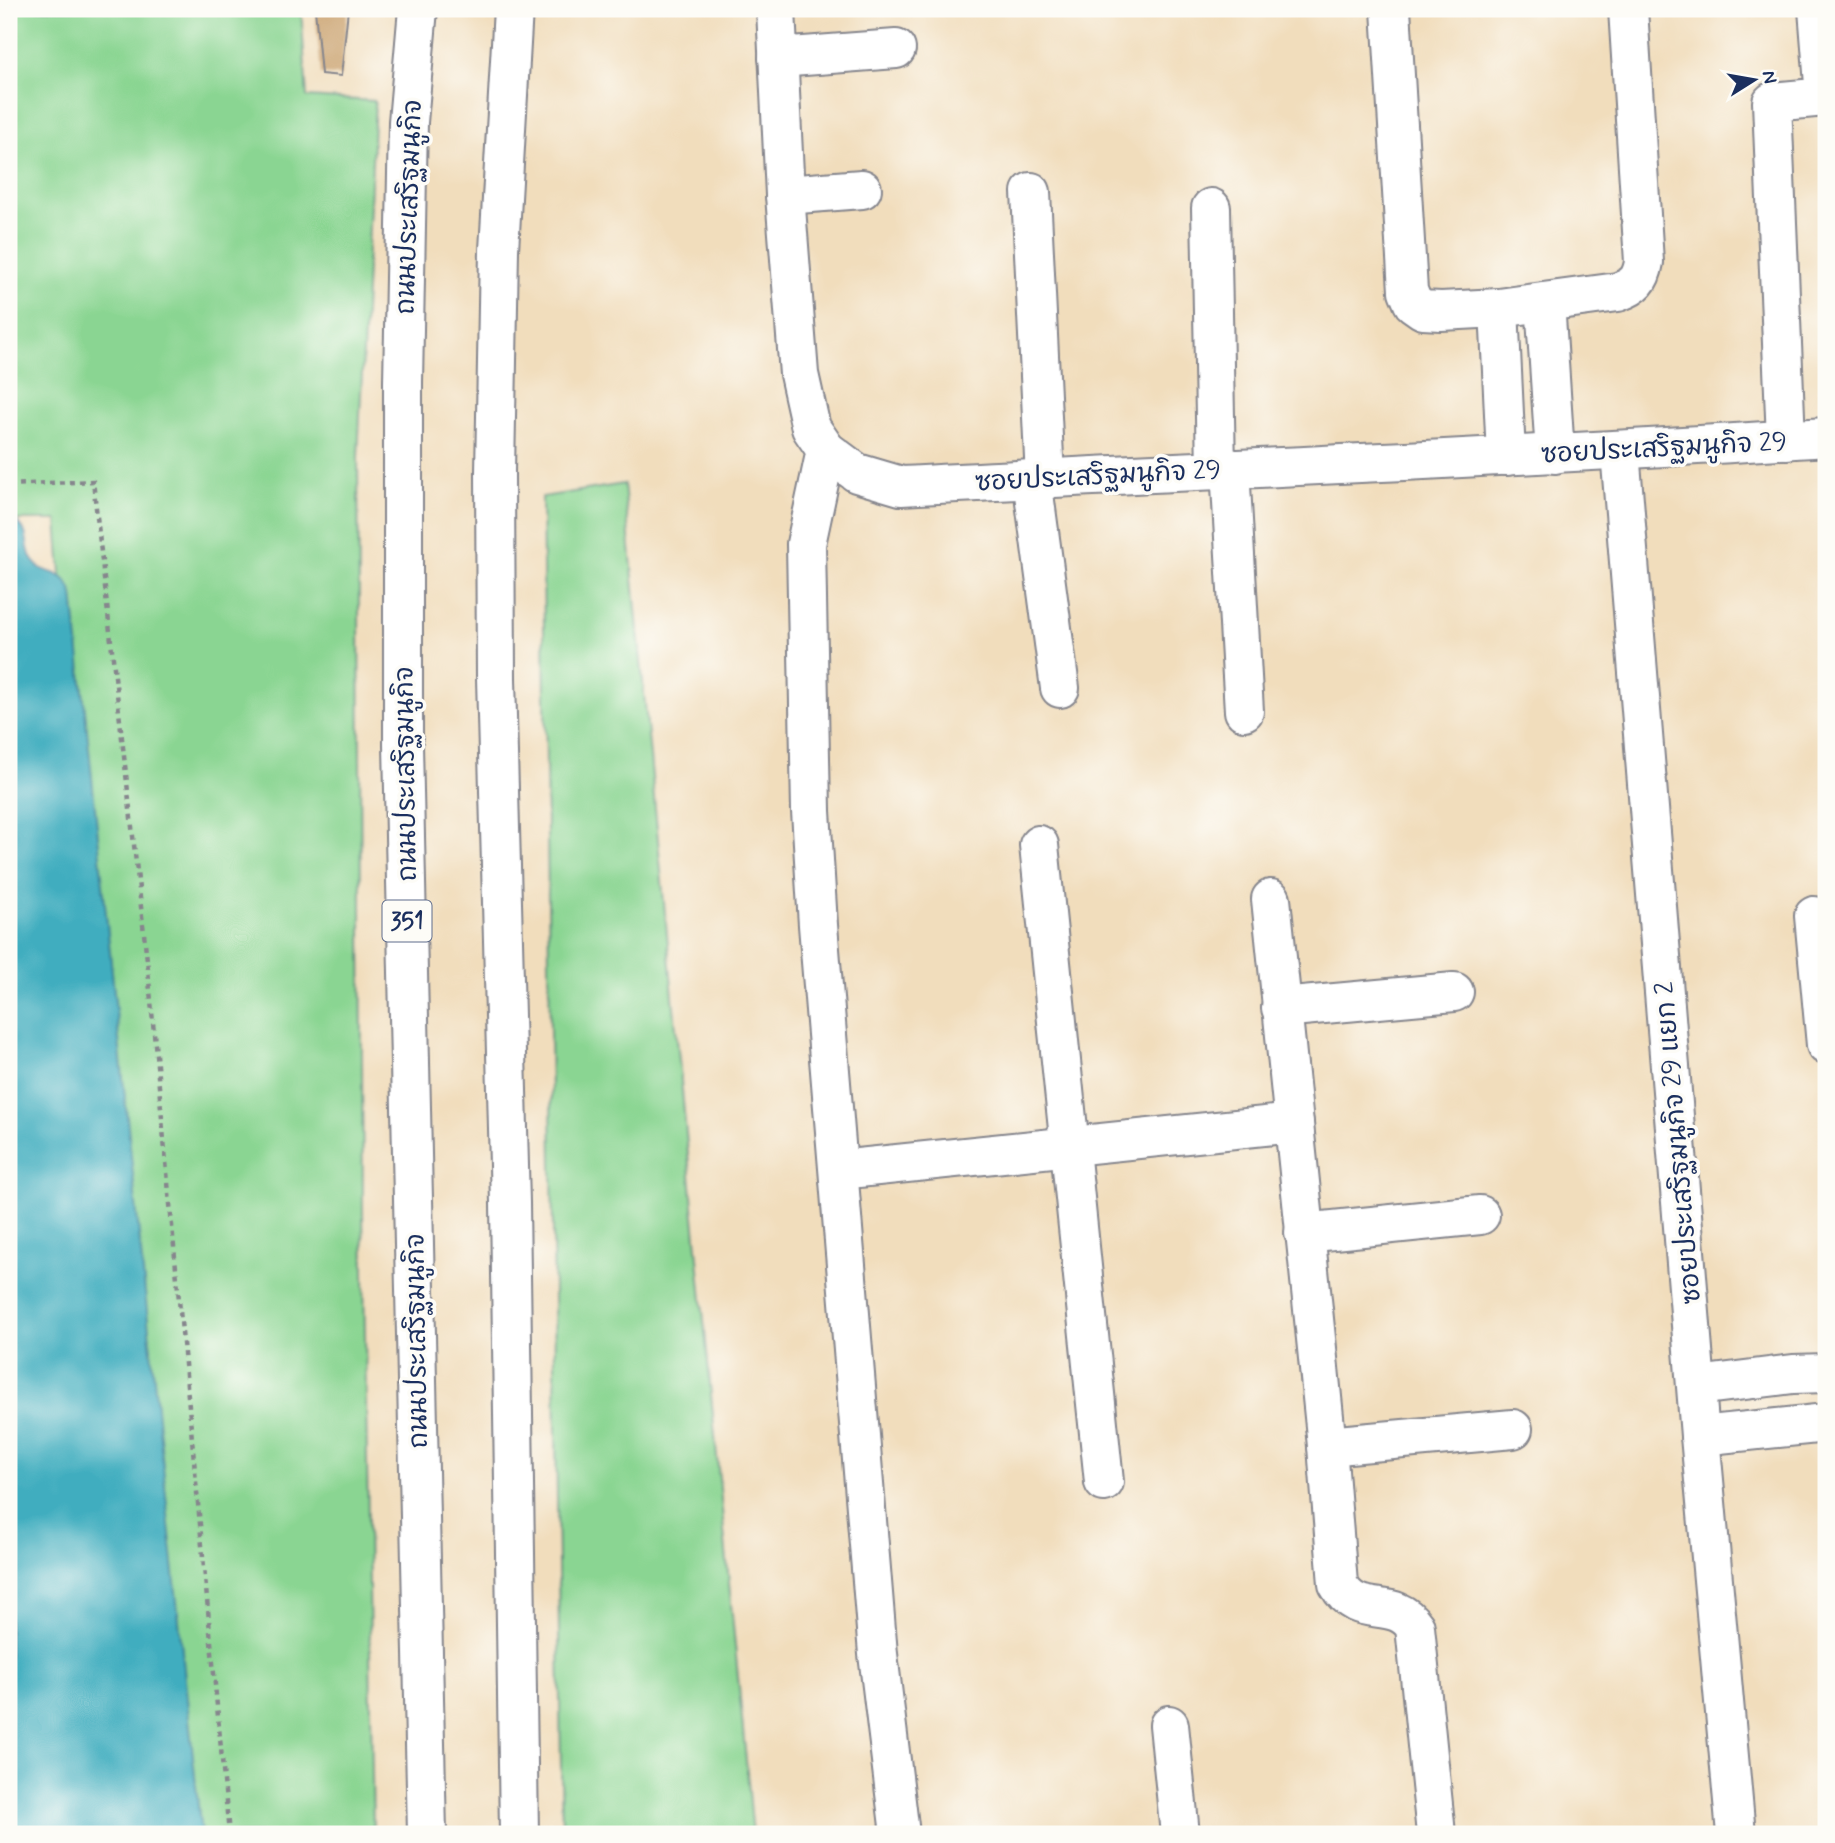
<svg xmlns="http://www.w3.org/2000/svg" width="1835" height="1843" font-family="Mynerve,'Playpen Sans Thai',sans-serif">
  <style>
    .green { fill: #8ad592; stroke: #528278; stroke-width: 2 }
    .water { fill: #40adbf; stroke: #2e6e8e; stroke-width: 2 }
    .building { fill: #c79d67 }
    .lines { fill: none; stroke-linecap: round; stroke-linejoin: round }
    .minor-casing { stroke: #86868d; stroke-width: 42 }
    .major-casing { stroke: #86868d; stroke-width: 42 }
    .path { stroke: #86868d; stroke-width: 4.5; stroke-dasharray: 5 5; stroke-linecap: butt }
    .minor { stroke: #fff; stroke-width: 38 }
    .major { stroke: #fff; stroke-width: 38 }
    .labels { text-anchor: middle; stroke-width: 7; stroke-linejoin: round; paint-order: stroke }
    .shield { fill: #fdfcf7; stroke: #5f6c8c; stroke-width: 2 }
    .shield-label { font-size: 24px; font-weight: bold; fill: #1b2f5e }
    .street-label { font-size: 26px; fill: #1b2f5e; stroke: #fdfcf7 }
  </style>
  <rect width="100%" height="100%" fill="#fdfcf7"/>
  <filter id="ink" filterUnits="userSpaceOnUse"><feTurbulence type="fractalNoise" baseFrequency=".0143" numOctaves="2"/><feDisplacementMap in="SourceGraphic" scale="14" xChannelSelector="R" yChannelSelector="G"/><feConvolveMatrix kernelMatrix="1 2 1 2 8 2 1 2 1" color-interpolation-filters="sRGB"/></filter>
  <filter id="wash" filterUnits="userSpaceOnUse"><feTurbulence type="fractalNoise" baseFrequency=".00686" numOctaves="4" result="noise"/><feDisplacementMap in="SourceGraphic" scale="28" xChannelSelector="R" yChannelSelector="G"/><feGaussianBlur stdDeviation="1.57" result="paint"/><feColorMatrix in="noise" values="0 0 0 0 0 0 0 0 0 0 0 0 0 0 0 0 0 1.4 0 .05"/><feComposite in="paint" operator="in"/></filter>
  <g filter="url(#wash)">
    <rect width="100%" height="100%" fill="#f1ddbc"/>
    <g class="green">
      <path d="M 9,9 L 301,9 L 307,97 L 375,101 L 358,457 L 363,1211 L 373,1834 L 155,1834 L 57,520 L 9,520 Z"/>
      <path d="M 624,484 L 753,1834 L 562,1834 L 542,497 Z"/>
    </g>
    <path class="water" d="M 16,522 C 31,530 24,549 33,561 C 45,578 62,565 73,594 L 201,1834 L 9,1834 L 9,523 Z"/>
    <g id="blocks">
      <path class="building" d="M 315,9 L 348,9 L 341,76 L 321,74 Z"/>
    </g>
  </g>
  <g filter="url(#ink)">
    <use href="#blocks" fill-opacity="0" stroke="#86868d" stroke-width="2"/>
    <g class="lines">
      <g class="minor-casing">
        <g id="minor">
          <path d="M 776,9 L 785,195 L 799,374 L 811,428 L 826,450 L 857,473 L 901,486 C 1209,469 1518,458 1826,437"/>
          <path d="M 1391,9 L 1408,291 L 1413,303 L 1423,310 L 1441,311 L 1499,308 L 1618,292 C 1635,286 1641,280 1644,262 L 1628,9"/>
          <path d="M 778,58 L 896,49"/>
          <path d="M 1031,192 L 1045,478"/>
          <path d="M 785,195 L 862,189"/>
          <path d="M 1211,208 L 1216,469"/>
          <path d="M 1545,302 L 1555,454"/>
          <path d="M 1499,308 L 1506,456"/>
          <path d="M 1786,440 L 1772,102 L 1825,97 L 1818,9"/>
          <path d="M 826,450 L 806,544 L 811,811 L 818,925 L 878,1654 L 900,1834"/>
          <path d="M 1620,451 L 1700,1436 L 1736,1834"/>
          <path d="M 1230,468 L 1244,711"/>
          <path d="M 1032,479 L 1060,688"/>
          <path d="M 1039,845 L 1104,1482"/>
          <path d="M 1271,899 L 1327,1446 L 1338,1584 C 1358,1622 1393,1594 1415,1627 L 1436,1834"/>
          <path d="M 1814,916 L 1826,1045"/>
          <path d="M 1281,1008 L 1454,992"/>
          <path d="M 839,1170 L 1294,1123"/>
          <path d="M 1304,1233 L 1480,1215"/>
          <path d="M 1697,1386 L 1793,1374 L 1826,1373"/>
          <path d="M 1700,1436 L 1826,1423"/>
          <path d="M 1327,1446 L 1513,1429"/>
          <path d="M 1169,1725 L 1180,1834"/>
        </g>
      </g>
      <g class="major-casing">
        <g id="major">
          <path d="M 418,9 L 408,122 L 403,382 L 403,745 L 427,1834"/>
          <path d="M 513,9 L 499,250 L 495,472 L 496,678 L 510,1203 L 519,1834"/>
        </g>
      </g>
      <path class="path" d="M 9,485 L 93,481 L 148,969 L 229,1834"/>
      <use href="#minor" class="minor"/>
      <use href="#major" class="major"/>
    </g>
  </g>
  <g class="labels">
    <rect class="shield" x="382.5" y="900.5" width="49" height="41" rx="5"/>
    <g class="shield-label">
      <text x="407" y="929">351</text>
    </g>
    <g class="street-label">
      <text transform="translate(408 207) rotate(-88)" y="9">ถนนประเสริฐมนูกิจ</text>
      <text transform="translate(1664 447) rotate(-3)" y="9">ซอยประเสริฐมนูกิจ 29</text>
      <text transform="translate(1098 475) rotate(-3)" y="9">ซอยประเสริฐมนูกิจ 29</text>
      <text transform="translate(405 774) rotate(-91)" y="9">ถนนประเสริฐมนูกิจ</text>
      <text transform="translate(1677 1143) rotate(-95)" y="9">ซอยประเสริฐมนูกิจ 29 แยก 2</text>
      <text transform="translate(416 1341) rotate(-91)" y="9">ถนนประเสริฐมนูกิจ</text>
    </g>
  </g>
  <rect width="1835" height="1843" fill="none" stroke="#fdfcf7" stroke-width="35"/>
  <g transform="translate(1754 80) rotate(79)" stroke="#fdfcf7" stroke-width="5" paint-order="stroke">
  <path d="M0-5L12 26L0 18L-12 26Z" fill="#1b2f5e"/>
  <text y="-10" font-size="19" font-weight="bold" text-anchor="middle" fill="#1b2f5e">N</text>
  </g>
</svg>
